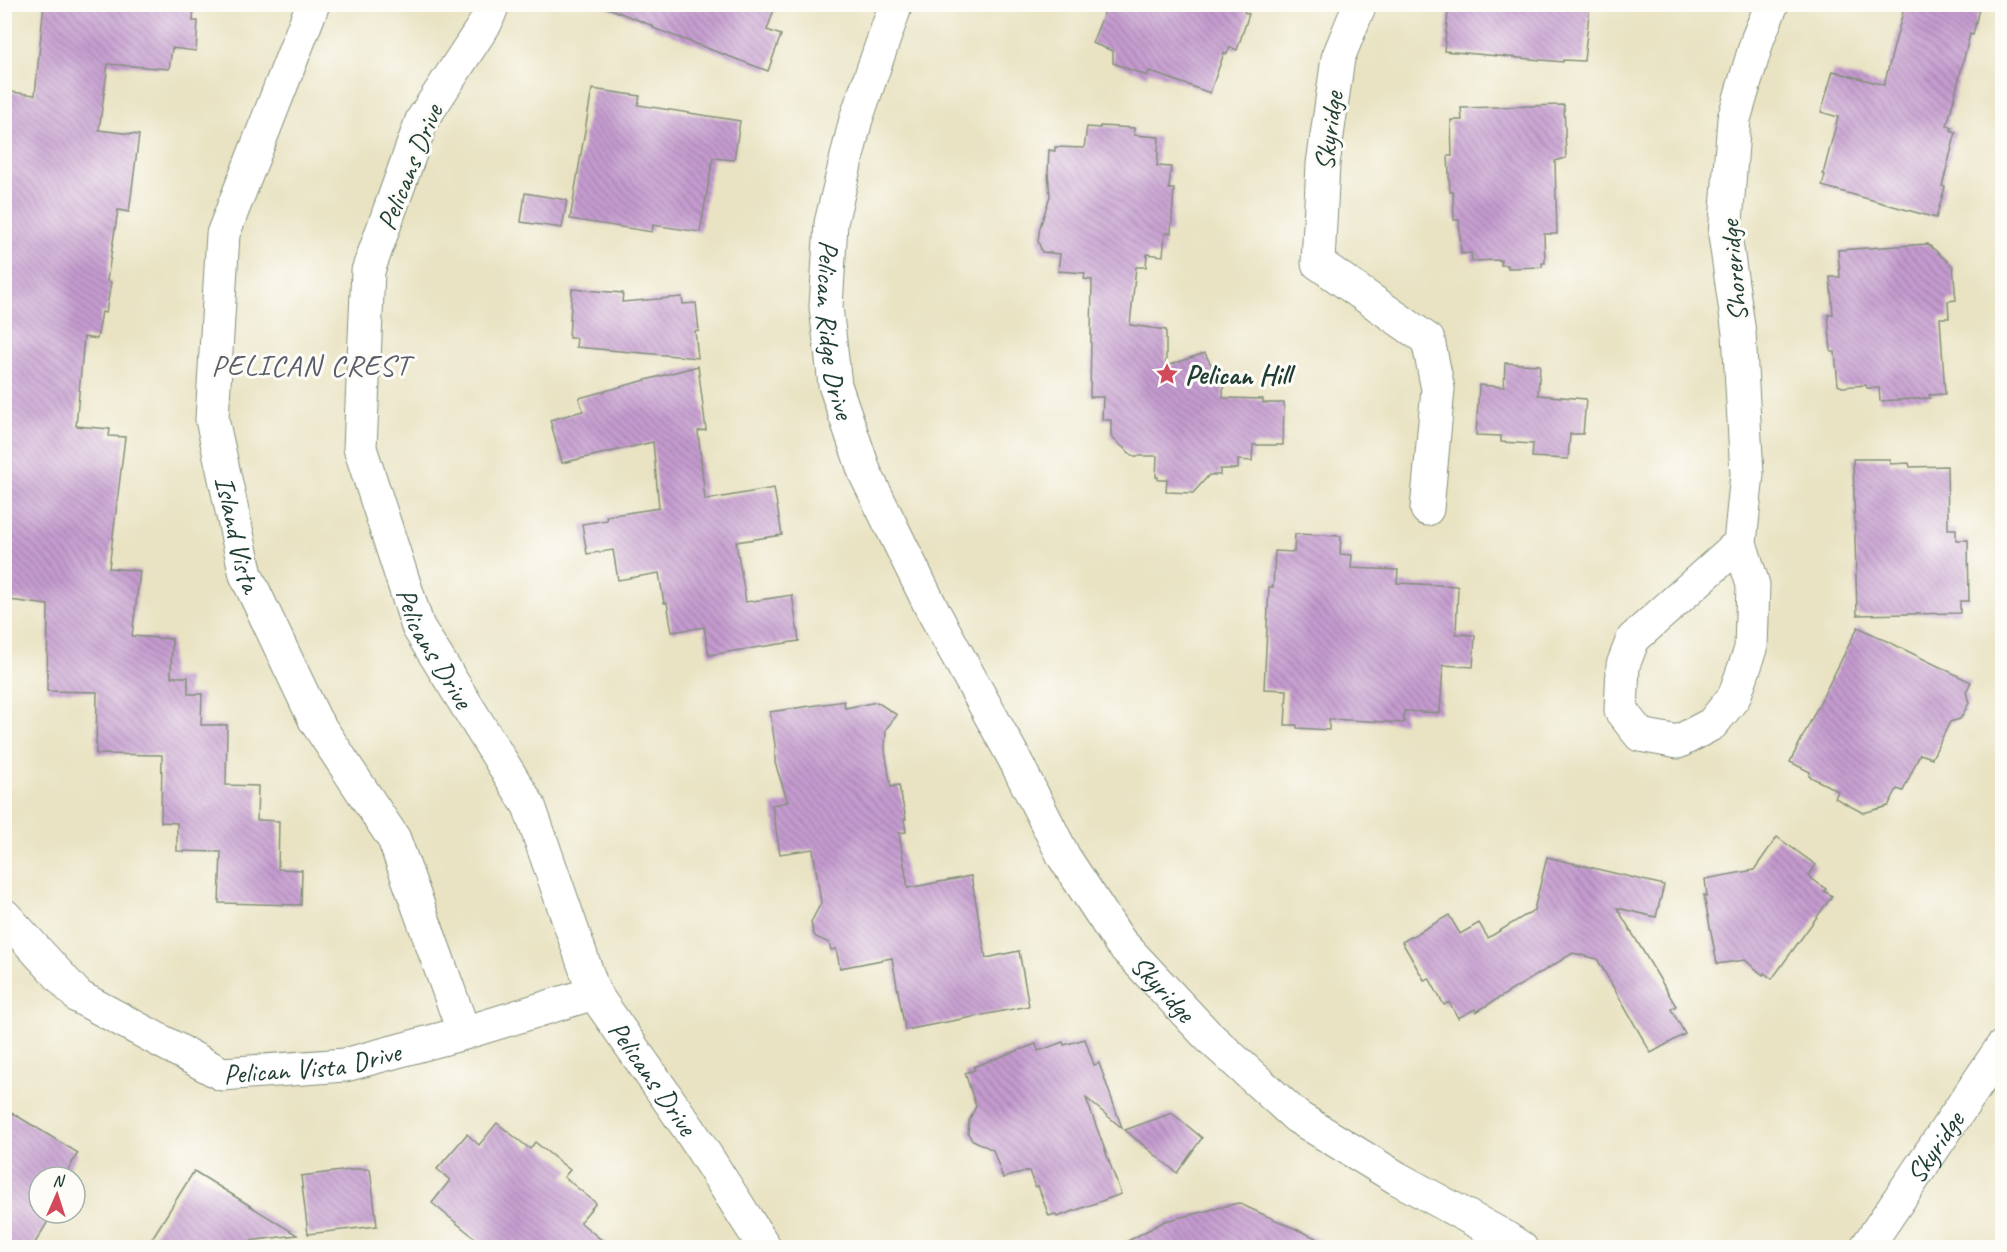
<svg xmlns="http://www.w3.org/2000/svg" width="2007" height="1252" font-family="Caveat,sans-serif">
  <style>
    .building { fill: url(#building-back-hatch) }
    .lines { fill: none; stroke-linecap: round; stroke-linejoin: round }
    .minor-casing { stroke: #84907c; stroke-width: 35 }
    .minor { stroke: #fff; stroke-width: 33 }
    .labels { text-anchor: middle; stroke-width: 6; stroke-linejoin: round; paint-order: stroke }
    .street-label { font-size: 28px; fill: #1f3d34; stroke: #fdfcf7 }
    .poi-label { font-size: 28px; font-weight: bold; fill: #1f3d34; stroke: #fdfcf7; text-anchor: start }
    .neighbourhood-label { font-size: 30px; letter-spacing: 1.5px; fill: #595e6a; stroke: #fdfcf7 }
  </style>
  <defs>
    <pattern id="building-back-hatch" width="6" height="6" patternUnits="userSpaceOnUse" patternTransform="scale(1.5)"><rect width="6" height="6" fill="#c59bcf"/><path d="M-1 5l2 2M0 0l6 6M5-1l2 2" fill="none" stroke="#9f80a9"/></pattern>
  </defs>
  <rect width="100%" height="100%" fill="#fdfcf7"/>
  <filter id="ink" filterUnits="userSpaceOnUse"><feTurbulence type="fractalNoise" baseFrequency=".0167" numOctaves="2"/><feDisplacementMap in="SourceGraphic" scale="12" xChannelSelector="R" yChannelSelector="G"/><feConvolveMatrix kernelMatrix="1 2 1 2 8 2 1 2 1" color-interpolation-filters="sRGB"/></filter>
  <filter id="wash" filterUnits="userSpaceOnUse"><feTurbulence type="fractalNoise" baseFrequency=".008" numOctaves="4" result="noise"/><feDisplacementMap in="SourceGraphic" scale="24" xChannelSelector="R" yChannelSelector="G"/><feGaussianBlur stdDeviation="1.35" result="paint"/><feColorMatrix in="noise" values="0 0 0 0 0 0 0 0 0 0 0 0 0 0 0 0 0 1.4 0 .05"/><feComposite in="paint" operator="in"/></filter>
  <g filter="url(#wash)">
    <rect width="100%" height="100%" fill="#e9e3c3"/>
    <g id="blocks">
      <g class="building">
        <path d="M 44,4 L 194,4 L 193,21 L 198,21 L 196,51 L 172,48 L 169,69 L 108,64 L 99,130 L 139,135 L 129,212 L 118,210 L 107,281 L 111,282 L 106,313 L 102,312 L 97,339 L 84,337 L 76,426 L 110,429 L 109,436 L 125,437 L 109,568 L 140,571 L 132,636 L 172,639 L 171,677 L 188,677 L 188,694 L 202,694 L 201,725 L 227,725 L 226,785 L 258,786 L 257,820 L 279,821 L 278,869 L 302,870 L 301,905 L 219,903 L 221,852 L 177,851 L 177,823 L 161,822 L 162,755 L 96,754 L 97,692 L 47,691 L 48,605 L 10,600 L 11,595 L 4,594 L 4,91 L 35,95 Z"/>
        <path d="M 603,4 L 776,4 L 767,30 L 781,35 L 768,71 L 653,28 L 653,26 L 603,6 Z"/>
        <path d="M 1108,4 L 1247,4 L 1244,12 L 1249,14 L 1237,50 L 1230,47 L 1227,54 L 1224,53 L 1210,93 L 1149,71 L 1147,76 L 1113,63 L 1113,51 L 1092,43 Z"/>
        <path d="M 1449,4 L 1590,4 L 1584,61 L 1563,60 L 1563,62 L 1444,51 Z"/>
        <path d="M 1905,4 L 1980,4 L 1973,35 L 1970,34 L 1947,126 L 1952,127 L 1951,130 L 1956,132 L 1942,186 L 1945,187 L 1936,218 L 1822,186 L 1825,175 L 1823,174 L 1838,117 L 1821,112 L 1833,71 L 1884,85 Z"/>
        <path d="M 592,89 L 640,96 L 638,105 L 740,121 L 734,160 L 713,158 L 700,232 L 653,225 L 652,232 L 570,219 Z"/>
        <path d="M 1564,105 L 1566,158 L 1555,161 L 1557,234 L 1544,234 L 1545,263 L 1542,263 L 1542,267 L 1508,268 L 1508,265 L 1501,265 L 1501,260 L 1472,261 L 1471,253 L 1461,254 L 1459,220 L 1454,220 L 1453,192 L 1450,192 L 1448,156 L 1452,156 L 1451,120 L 1462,120 L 1461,108 Z"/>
        <path d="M 1100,126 L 1134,128 L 1134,135 L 1159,137 L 1157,166 L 1171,167 L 1169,189 L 1174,189 L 1171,233 L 1165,233 L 1163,256 L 1147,254 L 1146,267 L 1136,267 L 1130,325 L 1166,330 L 1166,366 L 1205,353 L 1214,371 L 1224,371 L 1223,398 L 1263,399 L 1263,403 L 1284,403 L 1283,445 L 1253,445 L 1252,461 L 1238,460 L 1238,469 L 1220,469 L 1220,475 L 1209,475 L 1193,493 L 1166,492 L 1167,480 L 1158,480 L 1158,477 L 1156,477 L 1157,456 L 1133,456 L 1111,437 L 1111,420 L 1102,420 L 1103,397 L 1090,397 L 1092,280 L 1084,279 L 1085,273 L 1058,271 L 1060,254 L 1042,252 L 1038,241 L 1040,227 L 1050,196 L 1048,172 L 1049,150 L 1055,151 L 1055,147 L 1084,148 L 1087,127 L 1100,128 Z"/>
        <path d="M 525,193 L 567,200 L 562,228 L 521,222 Z"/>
        <path d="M 1928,244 L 1953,266 L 1956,300 L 1948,301 L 1949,318 L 1940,318 L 1945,394 L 1929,395 L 1930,398 L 1880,401 L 1879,388 L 1867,388 L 1866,385 L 1842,387 L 1838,385 L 1835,352 L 1831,352 L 1828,314 L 1833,314 L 1830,277 L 1840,277 L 1838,250 Z"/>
        <path d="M 572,289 L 623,293 L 622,302 L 682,297 L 683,304 L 696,303 L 699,331 L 695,331 L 698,358 L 576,347 L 577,338 L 569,338 Z"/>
        <path d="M 1505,363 L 1540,365 L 1538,395 L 1586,399 L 1583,434 L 1570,434 L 1568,459 L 1532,457 L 1533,444 L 1501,442 L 1501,436 L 1476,435 L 1479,385 L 1504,387 Z"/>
        <path d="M 698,366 L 706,430 L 698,431 L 705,500 L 774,488 L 782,535 L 736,542 L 746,602 L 792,595 L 799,641 L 709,655 L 704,627 L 672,632 L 667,603 L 664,603 L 659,573 L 618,580 L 613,550 L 587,554 L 582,524 L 607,520 L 606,516 L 659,508 L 653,442 L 562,463 L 550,420 L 583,411 L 579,398 Z"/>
        <path d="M 1853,459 L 1890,459 L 1890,464 L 1909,463 L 1910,467 L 1947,466 L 1948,529 L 1956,529 L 1956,540 L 1968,540 L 1969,601 L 1960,601 L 1960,613 L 1857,615 Z"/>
        <path d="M 1295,534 L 1341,536 L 1340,554 L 1352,555 L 1351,568 L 1398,570 L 1397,583 L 1458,586 L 1456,634 L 1475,635 L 1473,667 L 1443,665 L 1440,713 L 1404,711 L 1404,723 L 1329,719 L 1329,730 L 1297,728 L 1297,725 L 1285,725 L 1287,690 L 1264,689 L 1269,587 L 1273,587 L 1275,551 L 1294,552 Z"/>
        <path d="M 1858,627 L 1971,682 L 1966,692 L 1969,703 L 1960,719 L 1950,722 L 1932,758 L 1920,754 L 1903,791 L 1897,789 L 1888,806 L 1863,813 L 1835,798 L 1838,791 L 1809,776 L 1810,772 L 1790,762 Z"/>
        <path d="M 844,701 L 845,708 L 877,702 L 897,715 L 886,729 L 885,750 L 891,787 L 899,785 L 906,819 L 904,819 L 906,832 L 899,833 L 908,888 L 971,876 L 986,958 L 1019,951 L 1029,1006 L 905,1030 L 892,958 L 840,968 L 836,949 L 831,950 L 829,943 L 816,937 L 813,933 L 811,922 L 821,903 L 813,849 L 780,854 L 772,805 L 788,802 L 775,763 L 775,745 L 770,712 Z"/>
        <path d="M 1777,837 L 1816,865 L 1808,876 L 1826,889 L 1824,891 L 1832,896 L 1772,979 L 1764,973 L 1763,975 L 1745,960 L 1717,964 L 1704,895 L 1707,896 L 1705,879 L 1754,870 Z"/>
        <path d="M 1547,857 L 1664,885 L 1656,917 L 1617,908 L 1676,1006 L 1671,1009 L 1685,1034 L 1651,1053 L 1597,959 L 1573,953 L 1476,1012 L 1475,1009 L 1458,1018 L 1449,1002 L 1444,1005 L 1429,978 L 1424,980 L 1402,942 L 1449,915 L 1460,934 L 1479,923 L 1488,938 L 1534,910 Z"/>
        <path d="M 1085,1039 L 1094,1065 L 1099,1063 L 1122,1128 L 1086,1098 L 1121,1194 L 1057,1217 L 1055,1214 L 1049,1216 L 1038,1186 L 1035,1187 L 1029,1171 L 1003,1178 L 993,1150 L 971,1139 L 968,1133 L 969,1121 L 976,1106 L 965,1073 L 975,1070 L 973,1067 L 1036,1044 L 1038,1051 L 1063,1042 L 1064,1045 Z"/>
        <path d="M 4,1108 L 78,1153 L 64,1177 L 39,1177 L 39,1213 L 53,1213 L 32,1248 L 4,1248 Z"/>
        <path d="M 1172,1113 L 1202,1138 L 1177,1173 L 1125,1130 Z"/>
        <path d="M 497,1123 L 530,1149 L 535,1142 L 570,1170 L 564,1177 L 596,1203 L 580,1222 L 611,1248 L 487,1248 L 432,1203 L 450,1180 L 437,1169 L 467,1134 L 479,1145 Z"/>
        <path d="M 358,1169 L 370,1169 L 377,1226 L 308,1234 L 301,1176 Z"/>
        <path d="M 194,1171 L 244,1202 L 297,1235 L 248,1241 L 258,1248 L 146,1248 Z"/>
        <path d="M 1238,1203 L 1338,1248 L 1115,1248 L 1165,1221 Z"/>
      </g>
    </g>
  </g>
  <g filter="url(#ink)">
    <use href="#blocks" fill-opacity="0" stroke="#84907c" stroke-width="1.5"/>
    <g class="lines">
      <g class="minor-casing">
        <g id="minor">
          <path id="s1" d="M 313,4 L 223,234 L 212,419 L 246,575 L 315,720 L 394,839 L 464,1033"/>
          <path id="s2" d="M 493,4 L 486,22 L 422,120 L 368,271 L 360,448 L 418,627 L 529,806 L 594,993 L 689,1129 L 765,1248"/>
          <path id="s3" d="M 896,4 L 856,119 L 831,223 L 826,307 L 835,385 L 865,473 L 932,609 L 1014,758 L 1064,857 L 1120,942 L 1207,1035 L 1297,1117 L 1397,1178 L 1503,1236 L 1521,1248"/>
          <path d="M 1360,4 L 1338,58 L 1323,164 L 1318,263 L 1428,340 L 1438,389 L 1427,509"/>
          <path d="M 1740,543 L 1633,639 L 1623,665 L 1621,711 L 1640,735 L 1678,742 L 1712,724 L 1734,697 L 1751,649 L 1753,585 L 1740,543 L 1747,474 L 1739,333 L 1725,235 L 1734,119 L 1758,38 L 1772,4"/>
          <path id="s4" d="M 4,915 L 79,997 L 222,1074 L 345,1065 L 464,1033 L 594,993"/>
          <path id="s5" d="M 1866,1248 L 2002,1047"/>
        </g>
      </g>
      <use href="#minor" class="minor"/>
    </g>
  </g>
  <defs>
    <g id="sight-bare" transform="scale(1.8)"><path d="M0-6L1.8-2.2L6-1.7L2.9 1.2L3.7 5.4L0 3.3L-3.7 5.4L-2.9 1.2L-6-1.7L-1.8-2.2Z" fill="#d1495b" stroke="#fdfcf7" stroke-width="2.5" paint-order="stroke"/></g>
  </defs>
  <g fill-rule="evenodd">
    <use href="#sight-bare" x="1167" y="374"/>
  </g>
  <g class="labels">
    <g class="street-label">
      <text transform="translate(1328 131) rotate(-83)" y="10">Skyridge</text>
      <text transform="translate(409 167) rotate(-68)" y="10">Pelicans Drive</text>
      <text transform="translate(1733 271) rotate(-95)" y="10">Shoreridge</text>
      <text dy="10" stroke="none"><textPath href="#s3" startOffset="336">Pelican Ridge Drive</textPath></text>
      <text dy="10" stroke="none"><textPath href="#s1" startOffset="550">Island Vista</textPath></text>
      <text dy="10" stroke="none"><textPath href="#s2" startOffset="688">Pelicans Drive</textPath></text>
      <text dy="10" stroke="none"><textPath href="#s3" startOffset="1082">Skyridge</textPath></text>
      <text dy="10" stroke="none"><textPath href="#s4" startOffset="364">Pelican Vista Drive</textPath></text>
      <text dy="10" stroke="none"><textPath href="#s2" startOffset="1174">Pelicans Drive</textPath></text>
      <text dy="10" stroke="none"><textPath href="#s5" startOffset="122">Skyridge</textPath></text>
    </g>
    <g class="poi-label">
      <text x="1185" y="384">Pelican Hill</text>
    </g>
    <g class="neighbourhood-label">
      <text x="311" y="375">PELICAN CREST</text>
    </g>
  </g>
  <rect width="2007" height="1252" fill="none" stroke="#fdfcf7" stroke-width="24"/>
  <g transform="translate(57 1195) rotate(3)"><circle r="28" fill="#fdfcf7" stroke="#a4b0a9" stroke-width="1.5"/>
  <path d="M0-4.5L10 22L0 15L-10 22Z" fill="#d1495b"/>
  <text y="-9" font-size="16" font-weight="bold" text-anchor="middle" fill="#1f3d34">N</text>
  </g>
</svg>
